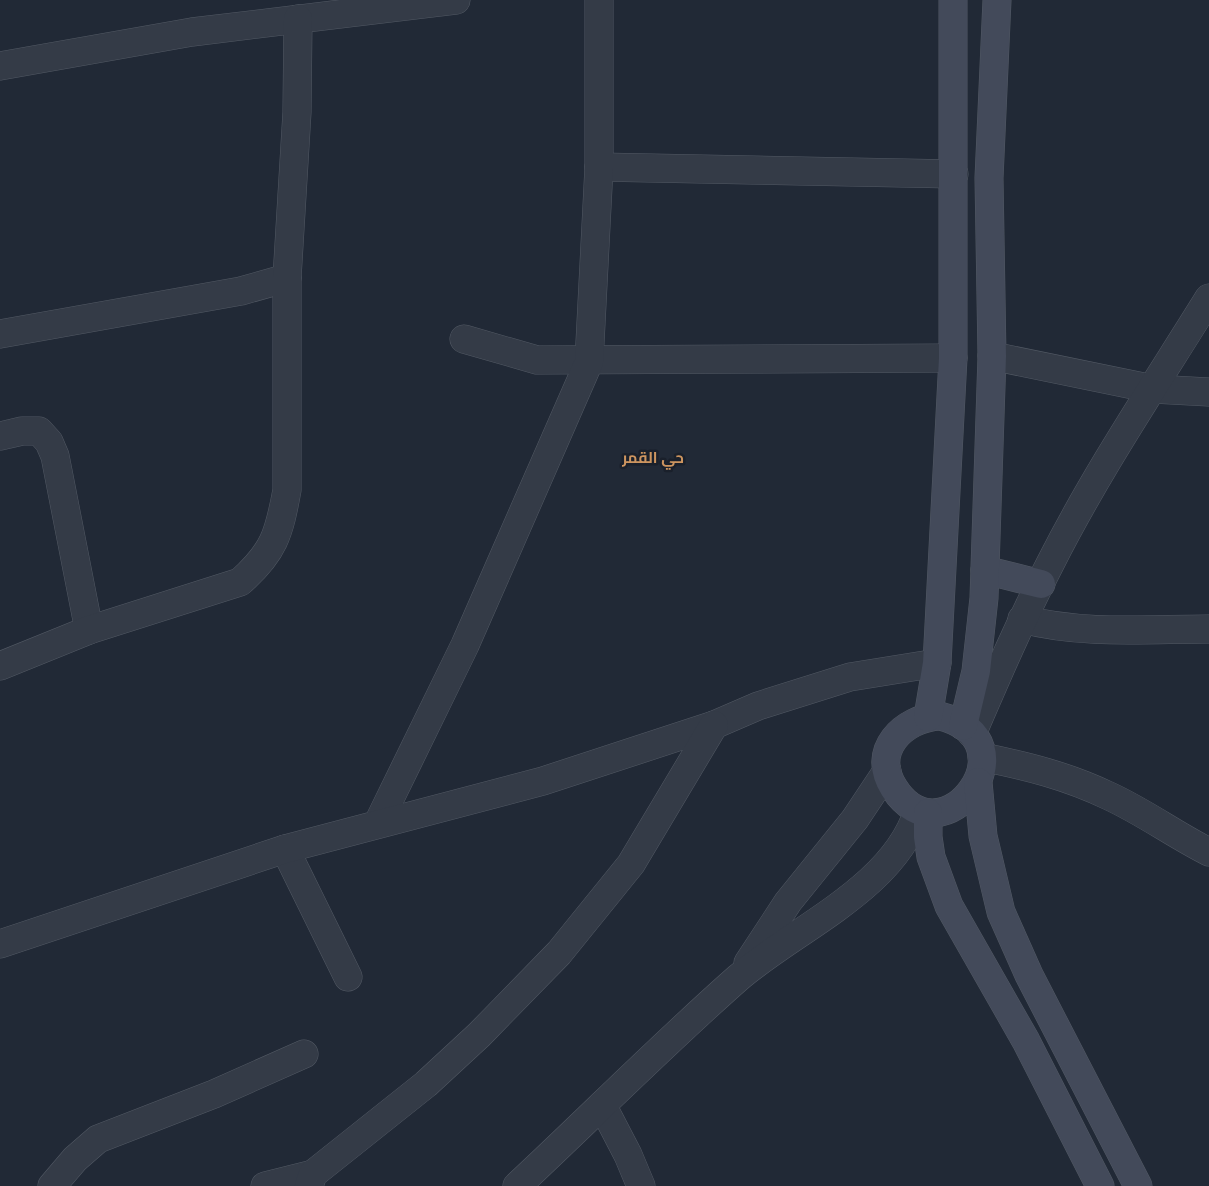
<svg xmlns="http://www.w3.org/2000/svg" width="1209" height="1186" font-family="Overpass,Cairo,sans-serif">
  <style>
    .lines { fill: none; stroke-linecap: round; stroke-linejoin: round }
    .street-casing { stroke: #525964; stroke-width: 29 }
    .secondary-casing { stroke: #525964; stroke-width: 29 }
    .street { stroke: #343b47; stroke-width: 28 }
    .secondary { stroke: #434a5a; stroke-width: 28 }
    .labels { text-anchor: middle; stroke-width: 5; stroke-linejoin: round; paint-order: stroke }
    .neighbourhood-label { font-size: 15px; font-weight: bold; fill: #cd9560; stroke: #1a202b }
  </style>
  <rect width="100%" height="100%" fill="#212936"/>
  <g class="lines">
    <g class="street-casing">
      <g id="street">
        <path d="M 0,66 L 192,32 L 456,0"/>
        <path d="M 599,167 L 954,174"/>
        <path d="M 0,334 L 241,291 L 287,278"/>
        <path d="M 464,339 L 537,360 L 953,358"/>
        <path d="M 992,356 L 1153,389 L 1209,392"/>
        <path d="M 0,436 L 22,431 L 39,431 L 49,442 L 55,456 L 89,630"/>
        <path d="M 1022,619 C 1083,635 1147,629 1209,629"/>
        <path d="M 0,666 L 89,630 L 240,582 C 274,552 279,534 287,490 L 287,278 L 297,112 L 298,19"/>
        <path d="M 972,734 C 997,676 1022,618 1051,562 C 1097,471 1155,385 1209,298"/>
        <path d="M 982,757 C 1027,766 1067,776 1109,796 C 1144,812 1175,835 1209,852"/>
        <path d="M 378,823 L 465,645 L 589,362 L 599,167 L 599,0"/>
        <path d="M 285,849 L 348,977"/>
        <path d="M 0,944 L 285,849 L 543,781 L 714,725 L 758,706 L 850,677 L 937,663"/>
        <path d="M 748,963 L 788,902 L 855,819 L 887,771"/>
        <path d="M 602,1105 L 628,1155 L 641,1186"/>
        <path d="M 52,1186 L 75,1159 L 98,1139 L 214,1094 L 304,1054"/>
        <path d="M 265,1186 L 313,1174"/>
        <path d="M 309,1186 L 313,1174 L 426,1084 L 479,1035 L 559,953 L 631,864 L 714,725"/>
        <path d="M 517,1186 C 591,1117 662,1045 738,978 C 796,928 894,888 918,811"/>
      </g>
    </g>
    <g class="secondary-casing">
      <g id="secondary">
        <path d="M 985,570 L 1041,584"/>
        <path d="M 940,716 C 1037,741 943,865 894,788 C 870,751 903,718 940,716 Z"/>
        <path d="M 928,717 L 937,663 L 953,358 L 953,0"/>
        <path d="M 963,726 L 976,671 L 984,598 L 992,356 L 989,178 L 997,0"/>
        <path d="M 978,782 L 983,836 L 1001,912 L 1029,975 L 1138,1186"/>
        <path d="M 928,813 L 928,837 L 931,857 L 949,906 L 1026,1041 L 1100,1186"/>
      </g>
    </g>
    <use href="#street" class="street"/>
    <use href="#secondary" class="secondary"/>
  </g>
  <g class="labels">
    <g class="neighbourhood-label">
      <text x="653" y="463">حي القمر</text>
    </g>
  </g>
</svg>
